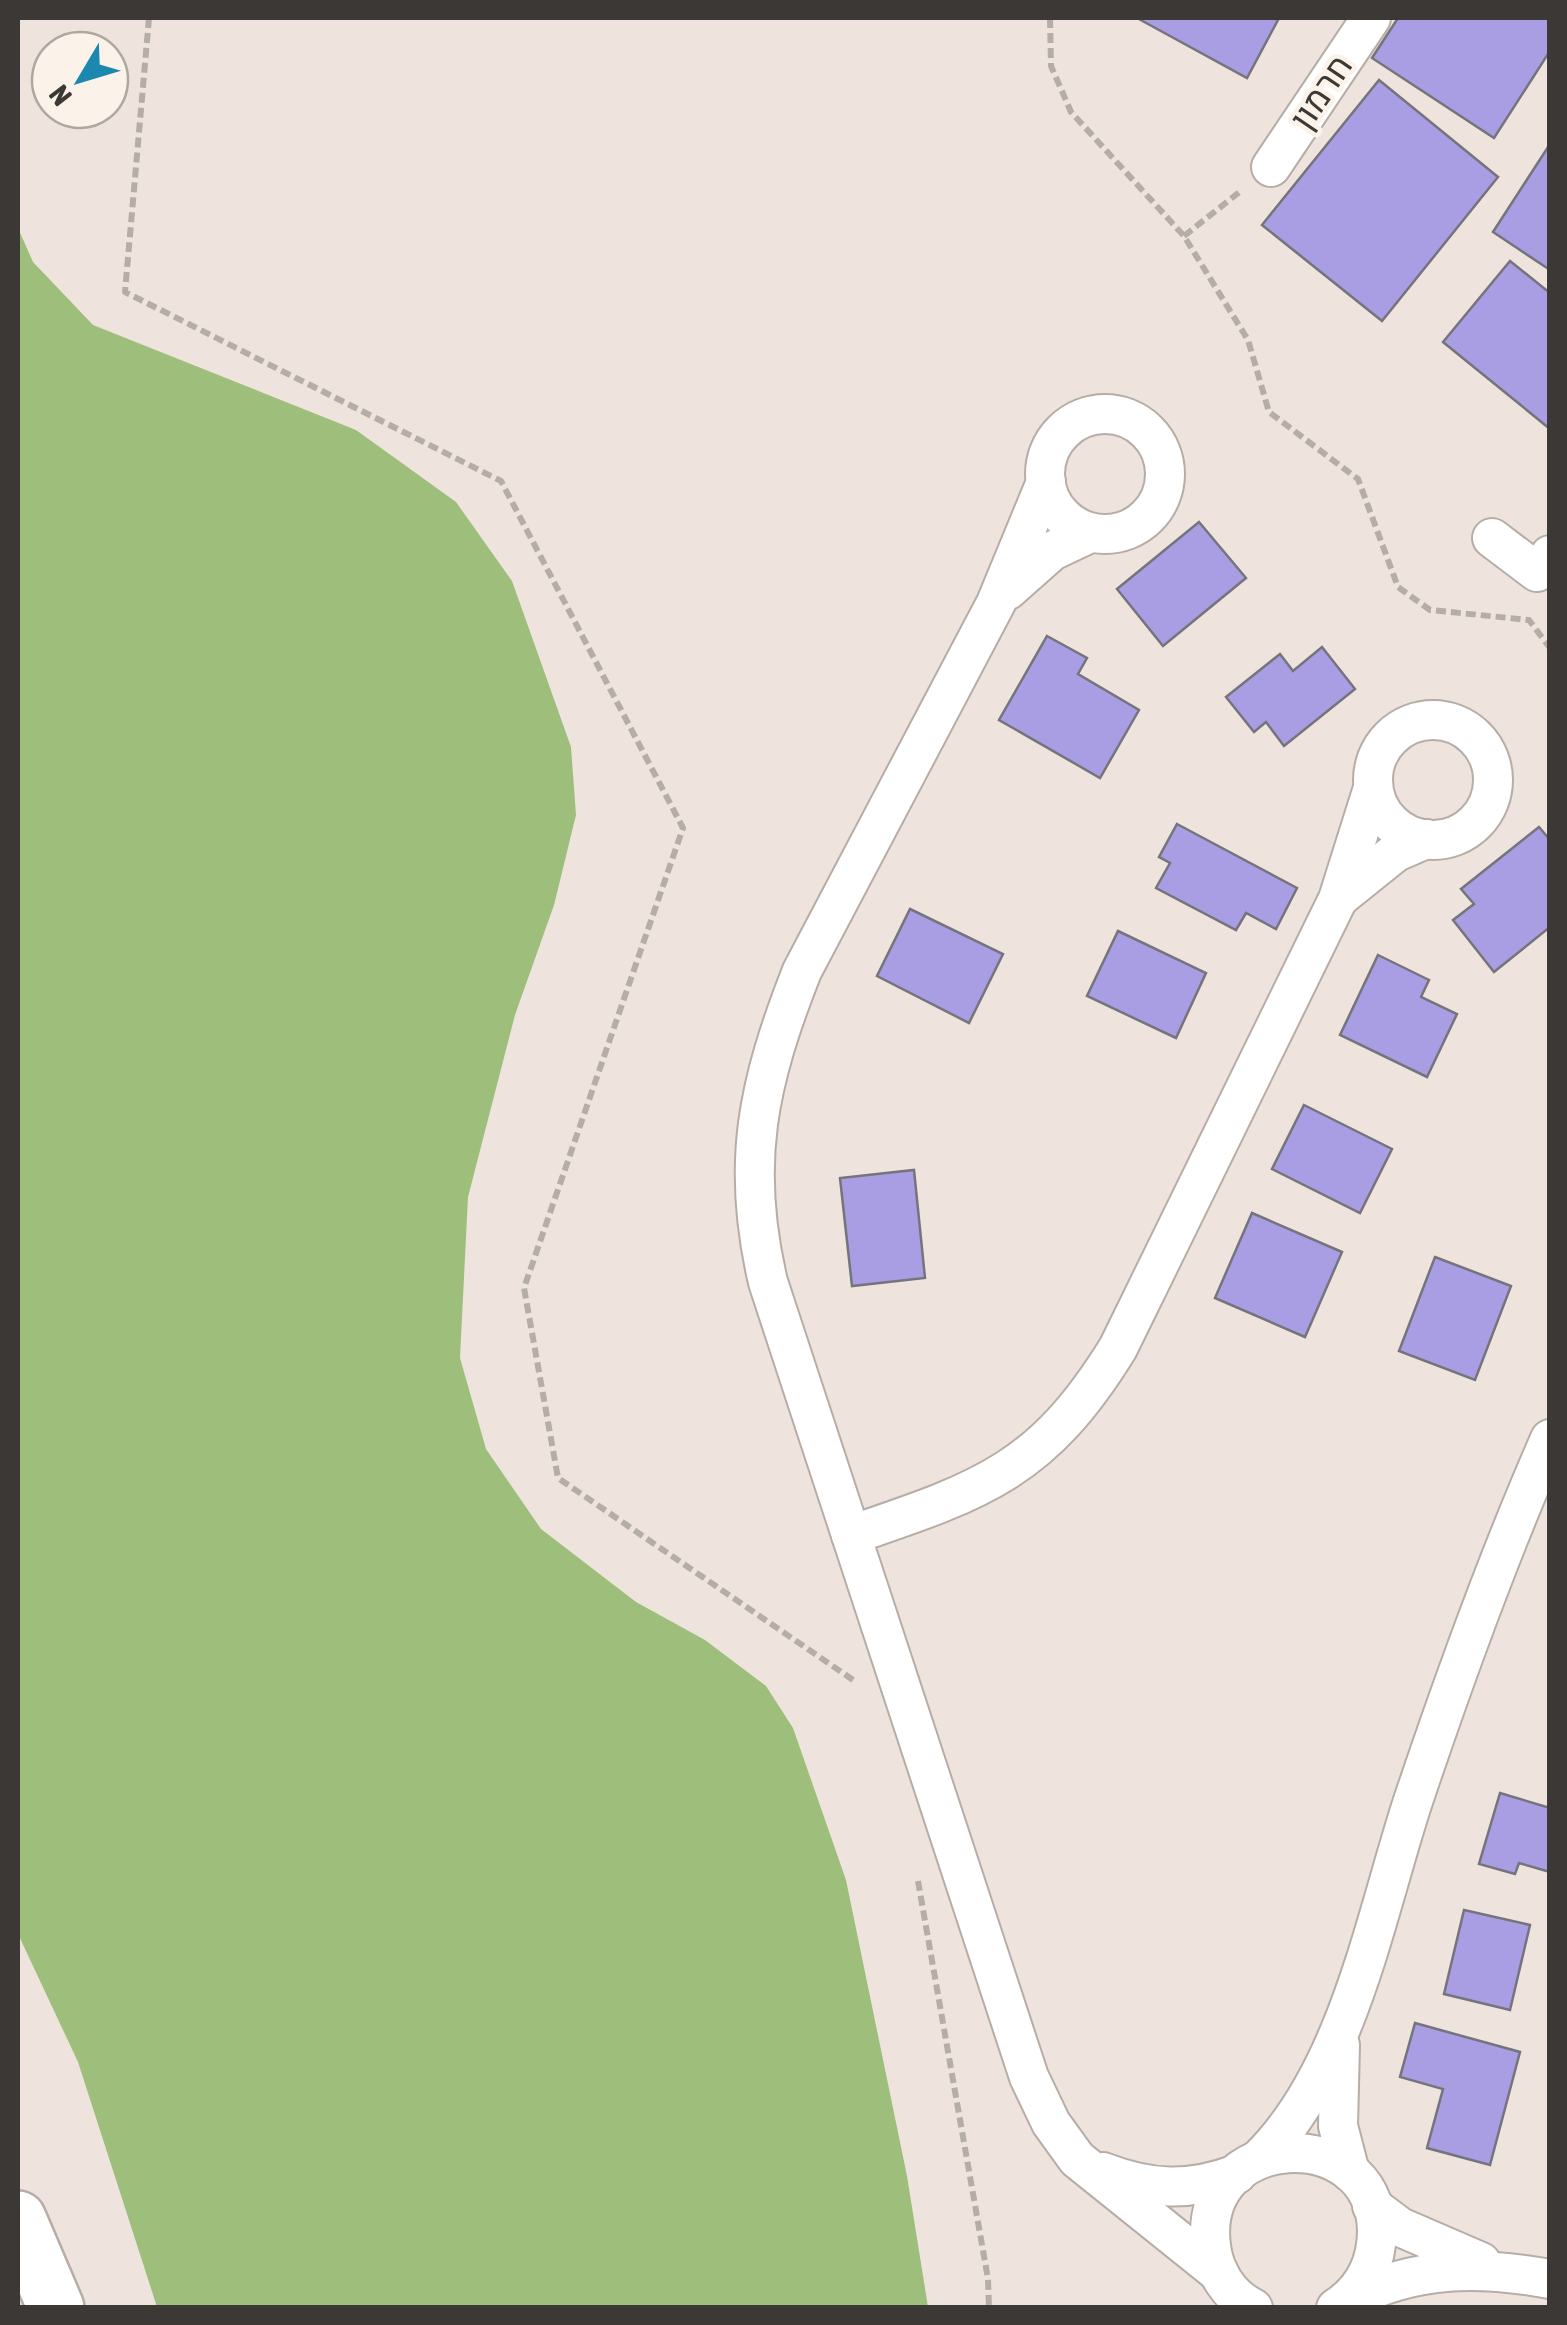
<svg xmlns="http://www.w3.org/2000/svg" width="1567" height="2325" font-family="'Asap Condensed',Heebo,sans-serif">
  <style>
    .forest { fill: #9dbf7b }
    .building { fill: #a99ee4; stroke: #75747d; stroke-width: 2.5 }
    .lines { fill: none; stroke-linecap: round; stroke-linejoin: round }
    .minor-casing { stroke: #b6ada6; stroke-width: 42 }
    .trunk-casing { stroke: #b6ada6; stroke-width: 60 }
    .path { stroke: #b5ada7; stroke-width: 6; stroke-dasharray: 10 5; stroke-linecap: butt }
    .minor { stroke: #fff; stroke-width: 38 }
    .trunk { stroke: #fff; stroke-width: 55 }
    .labels { text-anchor: middle; stroke-width: 9; stroke-linejoin: round; paint-order: stroke }
    .street-label { font-size: 35px; fill: #3b3835; stroke: #fbf2ea }
  </style>
  <rect width="100%" height="100%" fill="#eee4dd"/>
  <path class="forest" d="M 18,228 L 33,262 L 93,325 L 356,430 L 456,502 L 512,581 L 571,747 L 576,815 L 554,905 L 515,1015 L 468,1197 L 460,1358 L 486,1449 L 541,1529 L 636,1602 L 705,1640 L 766,1686 L 793,1728 L 846,1880 L 907,2176 L 928,2307 L 157,2307 L 78,2062 L 18,1934 Z"/>
  <g class="building">
    <path d="M 1137,18 L 1279,18 L 1247,78 Z"/>
    <path d="M 1398,18 L 1550,18 L 1550,51 L 1494,138 L 1372,58 Z"/>
    <path d="M 1379,80 L 1498,177 L 1382,321 L 1262,225 Z"/>
    <path d="M 1550,144 L 1550,270 L 1493,232 Z"/>
    <path d="M 1510,261 L 1550,293 L 1550,429 L 1443,342 Z"/>
    <path d="M 1199,522 L 1246,578 L 1163,646 L 1117,589 Z"/>
    <path d="M 1047,636 L 1087,658 L 1078,674 L 1139,710 L 1100,778 L 999,720 Z"/>
    <path d="M 1322,647 L 1355,689 L 1284,746 L 1266,722 L 1254,732 L 1226,697 L 1280,654 L 1293,671 Z"/>
    <path d="M 1177,824 L 1297,888 L 1276,929 L 1246,913 L 1236,930 L 1156,888 L 1170,863 L 1159,857 Z"/>
    <path d="M 1539,827 L 1550,840 L 1550,927 L 1494,972 L 1453,920 L 1474,904 L 1461,889 Z"/>
    <path d="M 910,909 L 1003,954 L 969,1023 L 877,976 Z"/>
    <path d="M 1118,931 L 1206,973 L 1176,1038 L 1087,996 Z"/>
    <path d="M 1378,955 L 1429,980 L 1421,997 L 1457,1014 L 1427,1077 L 1340,1035 Z"/>
    <path d="M 1304,1105 L 1392,1149 L 1360,1213 L 1272,1169 Z"/>
    <path d="M 914,1170 L 925,1278 L 852,1286 L 840,1178 Z"/>
    <path d="M 1252,1213 L 1342,1252 L 1305,1337 L 1215,1298 Z"/>
    <path d="M 1435,1257 L 1511,1286 L 1475,1380 L 1399,1351 Z"/>
    <path d="M 1500,1793 L 1550,1808 L 1550,1872 L 1519,1863 L 1515,1874 L 1479,1864 Z"/>
    <path d="M 1464,1910 L 1530,1925 L 1510,2010 L 1444,1994 Z"/>
    <path d="M 1415,2023 L 1520,2052 L 1490,2165 L 1427,2148 L 1443,2089 L 1400,2077 Z"/>
  </g>
  <g class="lines">
    <g class="minor-casing">
      <g id="minor">
        <path d="M 1271,167 L 1371,18"/>
        <circle cx="1105" cy="474" r="60"/>
        <path d="M 1046,482 L 996,603 L 802,971 C 758,1083 740,1163 768,1282 L 1029,2077 L 1051,2123 L 1077,2159 L 1219,2273"/>
        <path d="M 1492,538 L 1537,572 L 1550,555"/>
        <path d="M 1008,590 L 1052,551 L 1090,533"/>
        <circle cx="1433" cy="780" r="60"/>
        <path d="M 1340,897 L 1396,852 L 1426,839"/>
        <path d="M 851,1535 C 983,1490 1042,1471 1118,1348 L 1338,899 L 1373,788"/>
        <path d="M 1340,2045 L 1338,2126 L 1350,2172"/>
        <path d="M 1259,2159 C 1348,2072 1375,1917 1413,1801 C 1454,1679 1498,1557 1550,1439"/>
        <path d="M 1103,2172 C 1150,2190 1189,2192 1237,2174"/>
        <path d="M 1372,2206 L 1400,2227 L 1481,2262"/>
        <path d="M 1351,2299 C 1417,2266 1478,2266 1550,2279"/>
        <path d="M 1253,2308 C 1229,2296 1214,2272 1211,2246 C 1196,2130 1374,2120 1377,2230 C 1377,2263 1364,2290 1336,2308"/>
      </g>
    </g>
    <g class="trunk-casing">
      <path id="trunk" d="M 18,2219 L 56,2308"/>
    </g>
    <g class="path">
      <path d="M 149,18 L 125,292 L 501,481 L 683,828 L 524,1288 L 558,1478 L 856,1682"/>
      <path d="M 1050,18 L 1051,66 L 1071,112 L 1184,236 L 1248,340 L 1269,412 L 1358,479 L 1398,587 L 1430,610 L 1529,620 L 1550,648"/>
      <path d="M 1184,236 L 1242,190"/>
      <path d="M 918,1881 L 988,2279 L 989,2308"/>
    </g>
    <use href="#minor" class="minor"/>
    <use href="#trunk" class="trunk"/>
  </g>
  <g class="labels">
    <g class="street-label">
      <text transform="translate(1321 92) rotate(-56)" y="12">חרמון</text>
    </g>
  </g>
  <rect width="1567" height="2325" fill="none" stroke="#3b3835" stroke-width="40"/>
  <g transform="translate(80 80) rotate(232)"><circle r="48" fill="#fbf2ea" stroke="#aea8a2" stroke-width="2.5"/>
  <path d="M0-8L18 38L0 25L-18 38Z" fill="#1b88af"/>
  <text y="-15" font-size="28" font-weight="bold" text-anchor="middle" fill="#3b3835">N</text>
  </g>
</svg>
